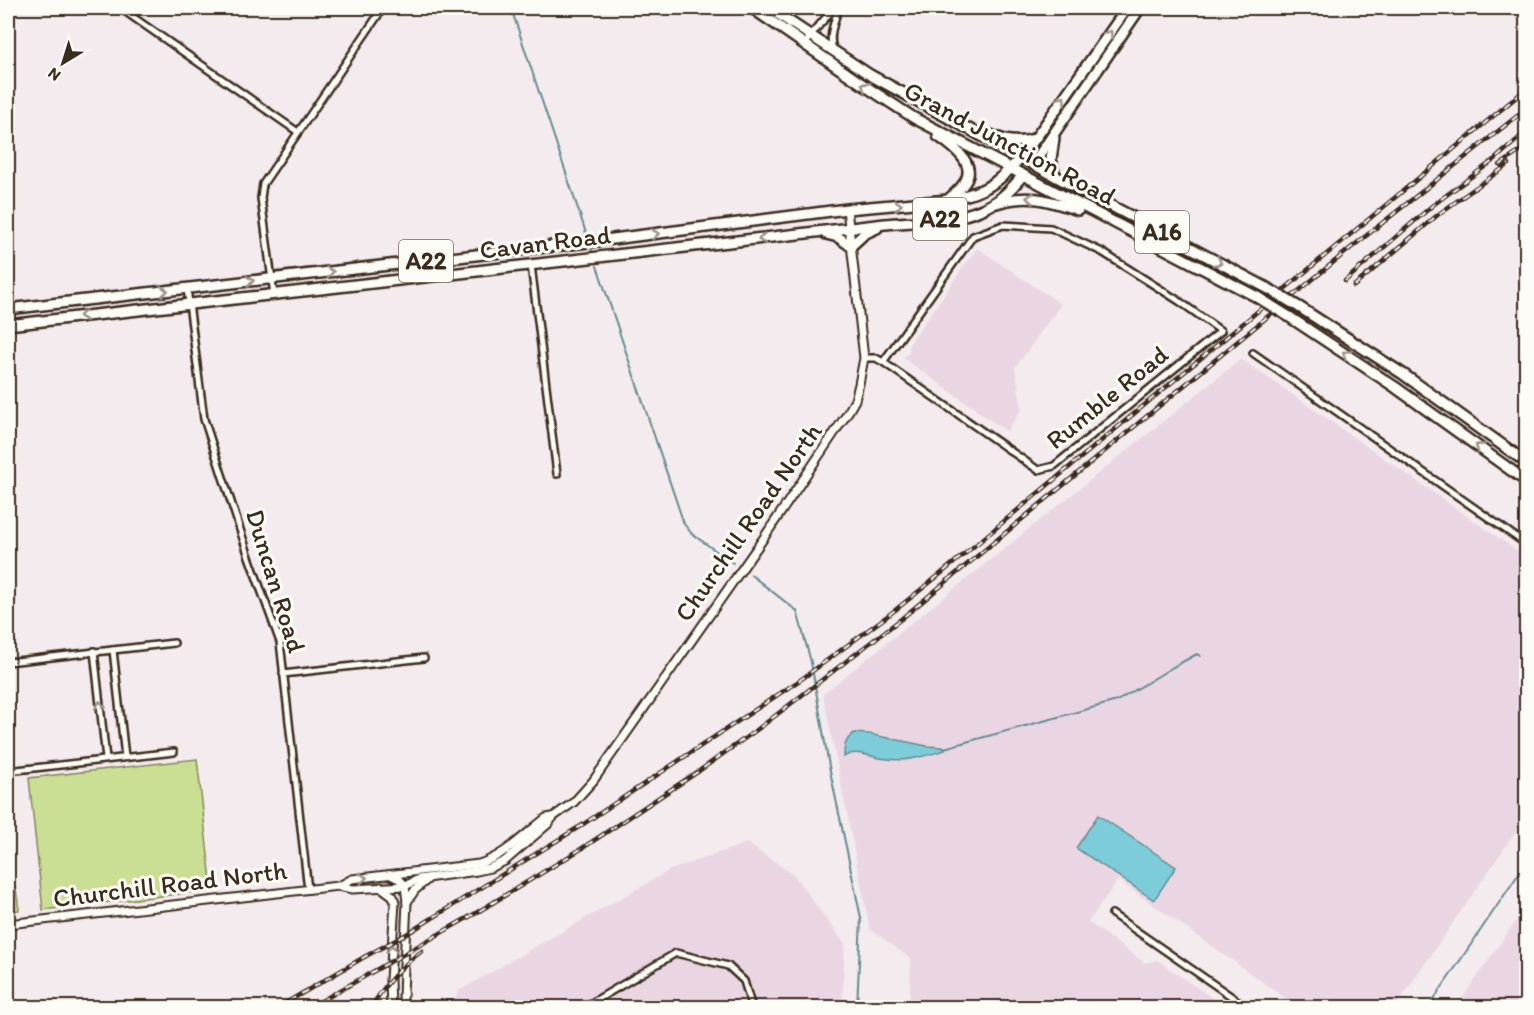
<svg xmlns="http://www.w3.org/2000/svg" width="1534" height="1015" font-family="Itim,sans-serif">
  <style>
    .built { fill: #ead6e3 }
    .green { fill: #cadf94; stroke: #828459; stroke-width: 1.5 }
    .water { fill: #7dccd9; stroke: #638b8e; stroke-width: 1.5 }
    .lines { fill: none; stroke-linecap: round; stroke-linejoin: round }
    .stream { stroke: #638b8e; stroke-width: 2 }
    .minor-casing { stroke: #3b2a1e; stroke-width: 10 }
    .tertiary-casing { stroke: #3b2a1e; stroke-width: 11 }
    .primary-casing { stroke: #3b2a1e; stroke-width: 14 }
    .trunk-casing { stroke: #3b2a1e; stroke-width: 14 }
    .minor { stroke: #fdfcf7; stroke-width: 5 }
    .tertiary { stroke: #fdfcf7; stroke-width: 7 }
    .primary { stroke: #fdfcf7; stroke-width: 9 }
    .trunk { stroke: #fdfcf7; stroke-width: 9 }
    .rail-casing { stroke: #3b2a1e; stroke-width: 4.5 }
    .rail { stroke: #fdfcf7; stroke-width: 2; stroke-dasharray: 7; stroke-linecap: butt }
    .trunk-bridge-casing { stroke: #3b2a1e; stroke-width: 14; stroke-linecap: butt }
    .trunk-bridge { stroke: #fdfcf7; stroke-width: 9 }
    .oneway { stroke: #9c938a }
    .labels { text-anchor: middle; stroke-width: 6; stroke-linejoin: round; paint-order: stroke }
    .shield { fill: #fdfcf7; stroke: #75695f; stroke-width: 1.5 }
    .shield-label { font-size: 24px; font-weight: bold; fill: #3b2a1e }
    .street-label { font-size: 26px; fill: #3b2a1e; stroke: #fdfcf7 }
  </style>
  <rect width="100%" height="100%" fill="#f4ebee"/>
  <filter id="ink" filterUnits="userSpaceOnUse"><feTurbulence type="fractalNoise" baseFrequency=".0167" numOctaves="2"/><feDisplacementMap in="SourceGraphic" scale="12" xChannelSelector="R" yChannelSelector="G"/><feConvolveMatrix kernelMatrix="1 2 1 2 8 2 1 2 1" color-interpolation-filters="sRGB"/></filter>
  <g filter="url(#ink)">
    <g class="built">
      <path d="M 977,248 L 1061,304 L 1015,368 L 1022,409 L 1006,431 L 903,358 L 909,352 L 909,344 Z"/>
      <path d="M 1241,359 L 1526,557 L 1526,817 L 1395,1007 L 1298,1007 L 1118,880 L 1088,922 L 1145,963 L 1157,960 L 1225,1007 L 909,1007 L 911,959 L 870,929 L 823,694 Z"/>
      <path d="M 747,843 L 794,875 L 845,944 L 842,1007 L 447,1008 L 460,990 L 670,870 Z"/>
      <path d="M 1520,915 L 1526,920 L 1526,1007 L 1456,1007 Z"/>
    </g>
    <g class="green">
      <path d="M 197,759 L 212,890 L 43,910 L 29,778 Z"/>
      <path d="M 8,876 L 16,889 L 19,910 L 8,912 Z"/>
    </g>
    <g class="water">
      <path d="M 854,733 L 869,734 L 927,746 L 943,747 L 945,750 C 921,757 905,763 880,758 C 867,756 855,749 844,757 C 844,746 845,740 854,733 Z"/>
      <path d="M 1098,815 L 1176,867 L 1154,900 L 1076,848 Z"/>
    </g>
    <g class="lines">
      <g class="stream">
        <path d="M 511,8 L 586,233"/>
        <path d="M 590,245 L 593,253"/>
        <path d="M 597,266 L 684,524 L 692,534 L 733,563"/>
        <path d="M 751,575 L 797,611 L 811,662 L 829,766 L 861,918 L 857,1008"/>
        <path d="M 944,748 L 1117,701 L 1173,667 L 1197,654 L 1200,656"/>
        <path d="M 1428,1008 L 1526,863"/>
      </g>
      <g class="minor-casing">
        <g id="minor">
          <path d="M 120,8 L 298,132"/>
          <path d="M 805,45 L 810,36 L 834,8"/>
          <path d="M 833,49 C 828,35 835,22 838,8"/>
          <path d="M 531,265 L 557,474"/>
          <path d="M 187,288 L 204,419 L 248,554 L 280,642 L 308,890"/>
          <path d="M 274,295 L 261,198 L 263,184 L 383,8"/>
          <path d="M 1253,353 L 1526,544"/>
          <path d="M 864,358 L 876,358 L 883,362 L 1038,470 L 1054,466 L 1221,331 L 1179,301 L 1102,252 L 1051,228 L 1003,225 L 973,236 L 883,362"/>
          <path d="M 113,650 L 125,757"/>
          <path d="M 94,651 L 106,759"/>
          <path d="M 8,662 L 174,643"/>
          <path d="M 283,674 L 424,658"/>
          <path d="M 8,771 L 174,752"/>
          <path d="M 1112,914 L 1248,1008"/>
          <path d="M 583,1008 L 676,953 L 728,966 L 744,981 L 752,1008"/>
        </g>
      </g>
      <g class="tertiary-casing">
        <g id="tertiary">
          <path d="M 391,875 L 399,879 L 403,883 L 405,886 L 407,902 L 404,965 L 403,1001 L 404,1008"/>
          <path d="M 339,886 L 352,879 L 479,864 C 505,856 525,834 546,818 L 553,817"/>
          <path d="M 381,887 L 393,896 L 395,902 L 390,980 L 391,1008"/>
          <path d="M 407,902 L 415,890 L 429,878"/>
          <path d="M 8,924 L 338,886 L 353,889 L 405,886 L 419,879 L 477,871 L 490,868 L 505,861 L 549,823 L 553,817 L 574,802 L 593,781 L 763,539 L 847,414 L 855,400 L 859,384 L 864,358 L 847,209"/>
        </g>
      </g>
      <g class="primary-casing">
        <g id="primary">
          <path d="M 1054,138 L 1051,159 L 1055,176"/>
          <path d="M 1033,164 L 1140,8"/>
          <path d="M 826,234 L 838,237 L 851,246 L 864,234 L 877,228"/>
          <path d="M 8,309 L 597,241 L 847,209 L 948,200 C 964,196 982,192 995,182 C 1020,164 1041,130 1059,105 C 1082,72 1105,40 1127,8"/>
          <path d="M 8,325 L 885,224 C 918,221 963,222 992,204 C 1004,197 1014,186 1023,175"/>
        </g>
      </g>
      <g class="trunk-casing">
        <g id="trunk">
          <path d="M 752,8 L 862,84 L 914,118 L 1259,298"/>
          <path d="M 769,8 L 870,75 L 1066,182 L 1269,289"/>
          <path d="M 988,134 C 1004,141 1017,144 1034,139"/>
          <path d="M 938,136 C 952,146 981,165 962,186 C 958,191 953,195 948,200"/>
          <path d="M 993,204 C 1026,193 1046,199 1078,210"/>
          <path d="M 1299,307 L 1403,374 L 1526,462"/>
          <path d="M 1288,316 L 1395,387 L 1526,481"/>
        </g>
      </g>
      <use href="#minor" class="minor"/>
      <use href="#tertiary" class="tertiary"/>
      <use href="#primary" class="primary"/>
      <use href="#trunk" class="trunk"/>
      <g class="rail-casing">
        <g id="rail">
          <path d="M 1500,165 L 1526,147"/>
          <path d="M 1345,281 L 1433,205 L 1494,160 L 1526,132"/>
          <path d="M 1354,286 L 1440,213 L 1509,164"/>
          <path d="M 277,1008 L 366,956 L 405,935 L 579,827 L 803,678 L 894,611 L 938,576 L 1526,89"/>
          <path d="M 309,1008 L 476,913 L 581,849 L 699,771 L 758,729 L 901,619 L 1352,247 L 1526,109"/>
          <path d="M 371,1008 C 384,985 401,966 422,951"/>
        </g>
      </g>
      <use href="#rail" class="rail"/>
      <g class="trunk-bridge-casing">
        <g id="trunk-bridge">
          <path d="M 1269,289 L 1299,307"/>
          <path d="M 1259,298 L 1288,316"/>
        </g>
      </g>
      <use href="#trunk-bridge" class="trunk-bridge"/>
    </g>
    <defs><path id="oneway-chevron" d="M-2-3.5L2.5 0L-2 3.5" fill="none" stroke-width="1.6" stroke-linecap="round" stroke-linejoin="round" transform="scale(1.5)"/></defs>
    <g class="oneway">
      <use href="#oneway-chevron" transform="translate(1109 34) rotate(-55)"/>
      <use href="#oneway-chevron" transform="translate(865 86) rotate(-147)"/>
      <use href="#oneway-chevron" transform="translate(1062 100) rotate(-55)"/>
      <use href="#oneway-chevron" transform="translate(1030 198) rotate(-175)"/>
      <use href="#oneway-chevron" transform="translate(898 205) rotate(-5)"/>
      <use href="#oneway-chevron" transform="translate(655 234) rotate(-7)"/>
      <use href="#oneway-chevron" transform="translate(762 239) rotate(174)"/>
      <use href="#oneway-chevron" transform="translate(1218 262) rotate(28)"/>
      <use href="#oneway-chevron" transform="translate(330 272) rotate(-7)"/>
      <use href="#oneway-chevron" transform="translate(250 281) rotate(-7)"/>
      <use href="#oneway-chevron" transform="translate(164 291) rotate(-6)"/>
      <use href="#oneway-chevron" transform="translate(83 316) rotate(173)"/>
      <use href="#oneway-chevron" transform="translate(1346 354) rotate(-146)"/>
      <use href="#oneway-chevron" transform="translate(1479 447) rotate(-144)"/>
      <use href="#oneway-chevron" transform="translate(100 705) rotate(-97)"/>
      <use href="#oneway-chevron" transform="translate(363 878) rotate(-6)"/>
      <use href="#oneway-chevron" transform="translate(392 949) rotate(-86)"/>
    </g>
  </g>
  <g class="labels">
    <g class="shield">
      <rect x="913" y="198" width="54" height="42" rx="4.5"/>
      <rect x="1135" y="211" width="54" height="42" rx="4.5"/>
      <rect x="399" y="240" width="54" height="42" rx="4.5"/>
    </g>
    <g class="shield-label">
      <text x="940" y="227">A22</text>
      <text x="1162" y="240">A16</text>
      <text x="426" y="269">A22</text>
    </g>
    <g class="street-label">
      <text transform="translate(1010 143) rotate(28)" y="9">Grand Junction Road</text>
      <text transform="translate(545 242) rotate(-7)" y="9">Cavan Road</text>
      <text transform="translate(1107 397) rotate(-39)" y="9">Rumble Road</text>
      <text transform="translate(748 522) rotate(-55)" y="9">Churchill Road North</text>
      <text transform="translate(276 581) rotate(73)" y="9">Duncan Road</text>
      <text transform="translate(170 884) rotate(-7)" y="9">Churchill Road North</text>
    </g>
  </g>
  <rect width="1534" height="1015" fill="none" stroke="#fdfcf7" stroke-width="30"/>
  <rect x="15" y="15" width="1504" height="985" fill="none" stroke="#3b2a1e" stroke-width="2" filter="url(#ink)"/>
  <g transform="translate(63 63) rotate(218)" stroke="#fdfcf7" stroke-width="4.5" paint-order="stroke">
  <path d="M0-4.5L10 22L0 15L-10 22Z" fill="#3b2a1e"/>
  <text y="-9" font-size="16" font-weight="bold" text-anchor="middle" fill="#3b2a1e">N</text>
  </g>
</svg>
